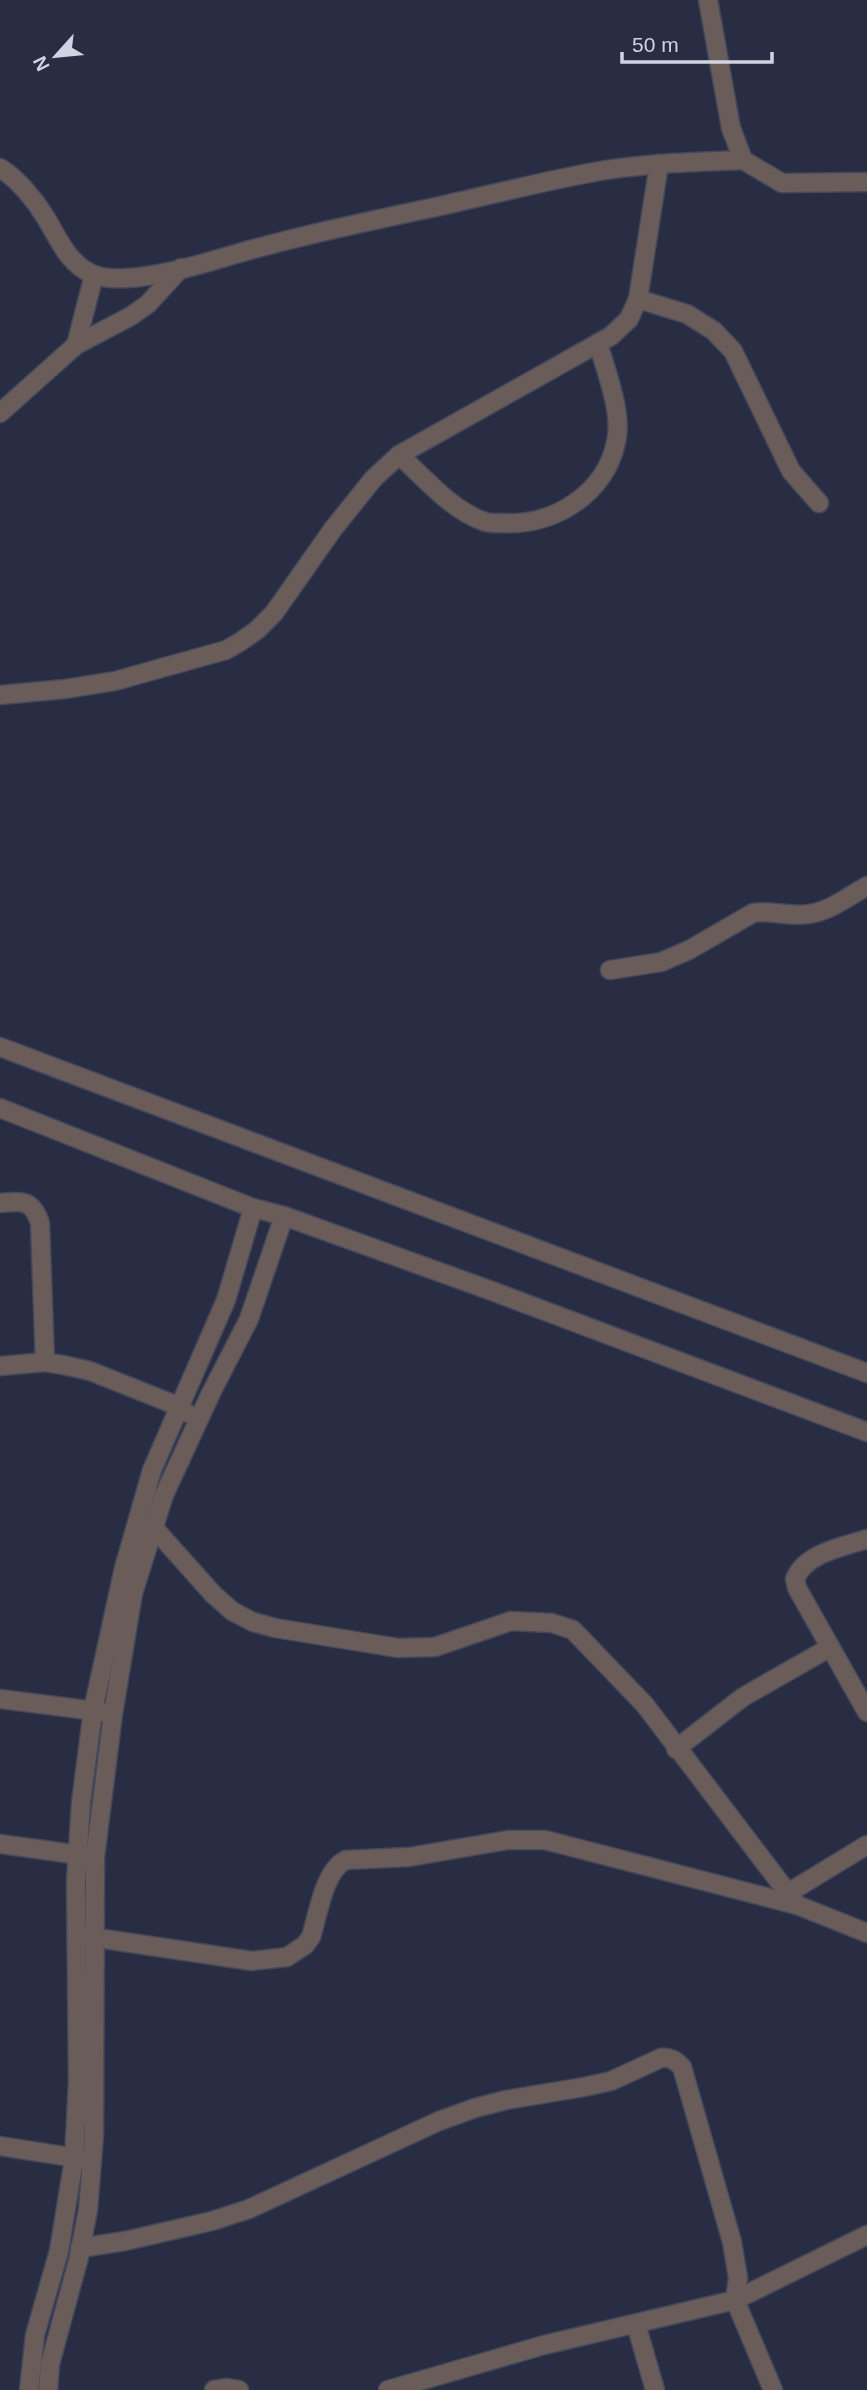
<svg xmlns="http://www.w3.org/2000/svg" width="867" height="2390" font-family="Arial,sans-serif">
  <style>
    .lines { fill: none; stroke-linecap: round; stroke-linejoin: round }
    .minor-casing { stroke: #43485c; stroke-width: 21 }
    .minor { stroke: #6a5c59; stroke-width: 18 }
  </style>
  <rect width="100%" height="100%" fill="#282d43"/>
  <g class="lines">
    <g class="minor-casing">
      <g id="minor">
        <path d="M 708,0 L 731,128 L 743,160 L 782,183 L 867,182"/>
        <path d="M 0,168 C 18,179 35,200 46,218 C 59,240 68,263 92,274 C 124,288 199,265 232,255 C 302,235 374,220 445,205 C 498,193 552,179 606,170 C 651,163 697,162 743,160"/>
        <path d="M 638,299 L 687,314 L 714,331 L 733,351 L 791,471 L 819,503"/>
        <path d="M 76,345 L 94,275"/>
        <path d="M 0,413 L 76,345 L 131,316 L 148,304 L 181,268"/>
        <path d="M 399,455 C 424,477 451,510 483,521 C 489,524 498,523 504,523 C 554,526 606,493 616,442 C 623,414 606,371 598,343"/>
        <path d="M 0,695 L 65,689 L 115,681 L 226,650 L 240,642 L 257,630 L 274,613 L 333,529 L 374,478 L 399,455 L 611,336 L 629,319 L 638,299 L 659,164"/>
        <path d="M 610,970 L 661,962 L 689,950 L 753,913 C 771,910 789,917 808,914 C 829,912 849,896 867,886"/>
        <path d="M 0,1047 L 867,1373"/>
        <path d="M 0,1108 L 253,1208 L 284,1216 L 492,1291 L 867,1432"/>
        <path d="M 0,1203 C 22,1201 32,1199 40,1223 L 45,1362"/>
        <path d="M 0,1366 L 45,1362 L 63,1365 L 90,1371 L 178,1406 L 187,1413"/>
        <path d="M 154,1528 L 213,1594 L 232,1611 L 253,1622 L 275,1628 L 398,1648 L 435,1647 L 511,1621 L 552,1623 L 573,1630 L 645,1705 L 797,1905"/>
        <path d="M 867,1539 C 843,1547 805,1553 795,1579 L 797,1588 L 867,1712"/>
        <path d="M 0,1699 L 103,1712"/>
        <path d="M 676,1749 L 743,1697 L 829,1648"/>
        <path d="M 0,1844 L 87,1856"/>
        <path d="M 788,1893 L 867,1845"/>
        <path d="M 84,1936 L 252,1961 L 287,1957 L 305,1945 L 311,1937 C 318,1915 324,1870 346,1860 L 409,1857 L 508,1840 L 545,1840 L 797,1905 L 867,1933"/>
        <path d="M 0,2146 L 83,2159"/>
        <path d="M 80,2248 L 125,2241 L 212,2221 L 249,2209 L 439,2121 L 475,2108 L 506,2100 L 584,2087 L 611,2081 L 661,2058 C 670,2057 675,2060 682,2067 L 732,2242 L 738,2278 L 735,2300 L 773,2390"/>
        <path d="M 636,2324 L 655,2390"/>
        <path d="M 29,2390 L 35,2335 L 59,2251 L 74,2159 L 78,2082 L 76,1881 L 81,1803 L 93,1710 L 124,1568 L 152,1470 L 226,1300 L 253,1208"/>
        <path d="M 48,2390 L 50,2364 L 78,2261 L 88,2210 L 94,2135 L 95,1857 L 113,1714 L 133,1593 L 164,1495 L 211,1393 L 249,1319 L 284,1216"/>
        <path d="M 214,2390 L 227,2388 L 239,2390"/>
        <path d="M 388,2390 L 544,2345 L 735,2300 L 867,2235"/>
      </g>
    </g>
    <use href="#minor" class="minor"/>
  </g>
  <g transform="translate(56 56) rotate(243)" stroke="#282d43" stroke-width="5" paint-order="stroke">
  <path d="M0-5L12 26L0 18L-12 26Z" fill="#cfd3e2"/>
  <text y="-10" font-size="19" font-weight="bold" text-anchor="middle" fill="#cfd3e2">N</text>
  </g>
  <path d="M622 52v10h150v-10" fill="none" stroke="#cfd3e2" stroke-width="3.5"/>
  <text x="632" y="52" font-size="21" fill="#cfd3e2" stroke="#282d43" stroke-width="5" paint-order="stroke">50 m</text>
</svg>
